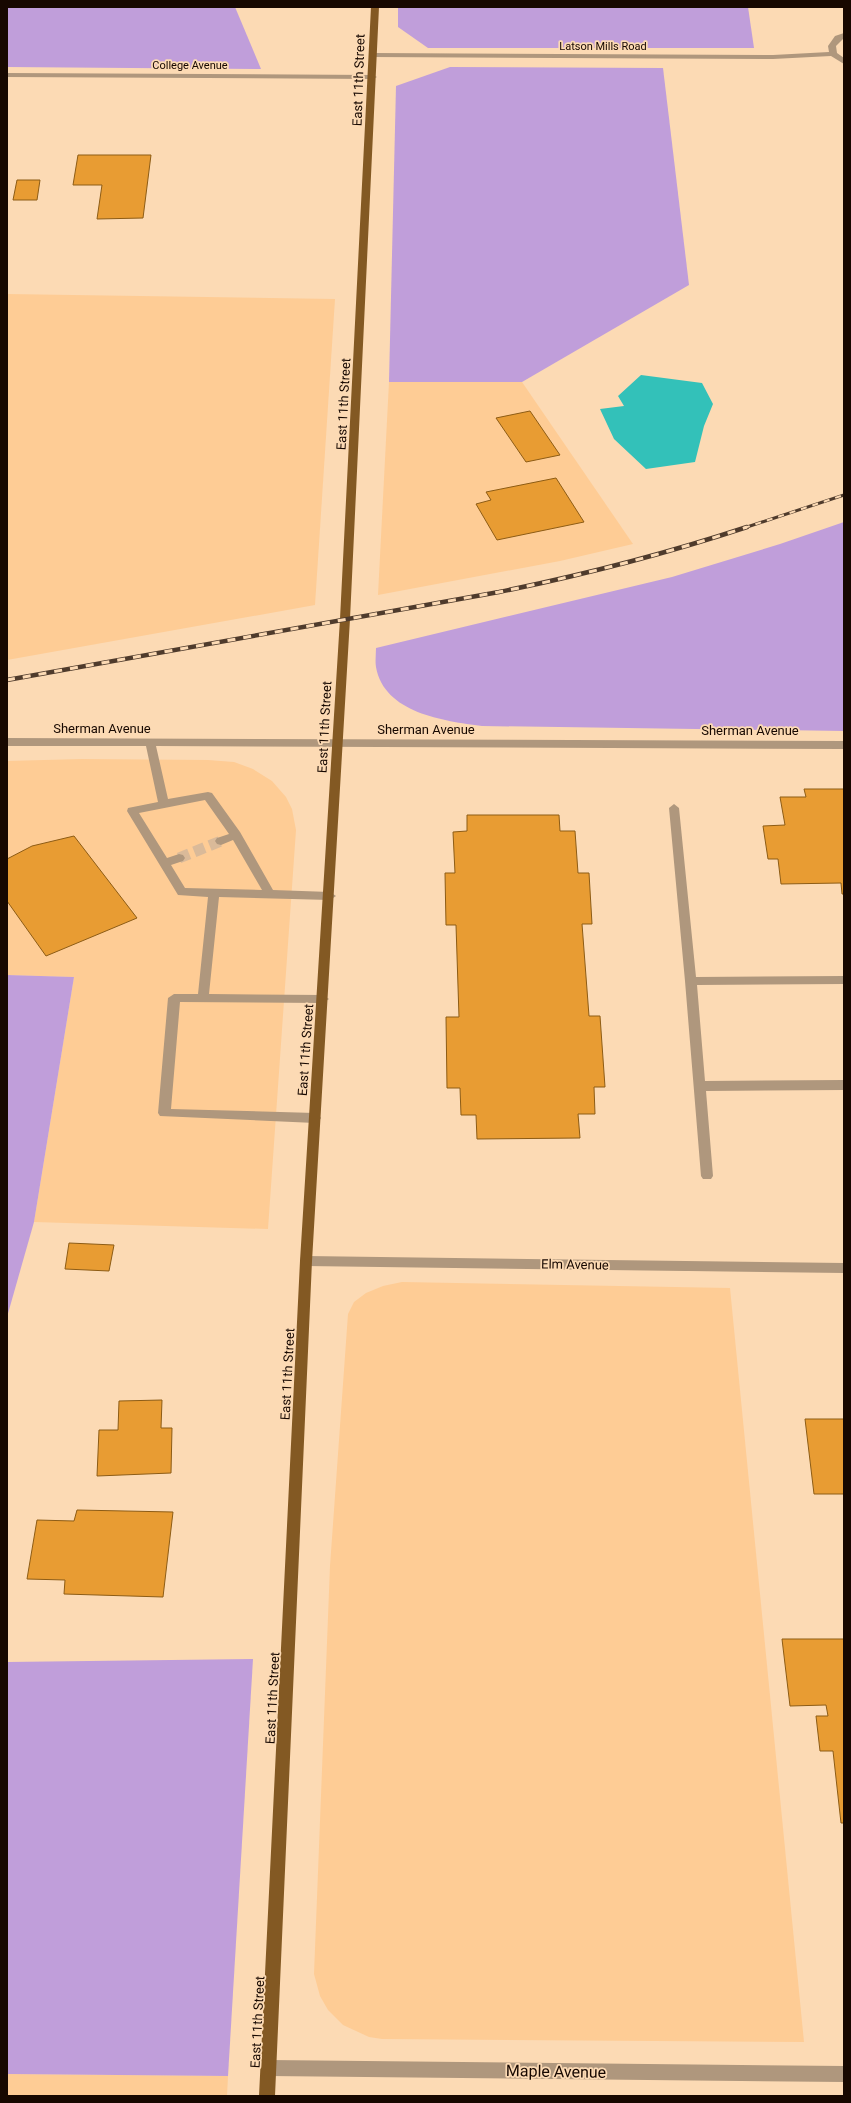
<svg xmlns="http://www.w3.org/2000/svg" width="851" height="2103" font-family="Roboto,sans-serif">
  <style>
    .built { fill: #fecc95 }
    .green { fill: #c09eda }
    .water { fill: #33c1b9 }
    .building { fill: #e89c33; stroke: #8d5c15 }
    .lines { fill: none; stroke-linecap: round; stroke-linejoin: round }
    .minor-tunnel { stroke: #daba99; stroke-width: 11; stroke-dasharray: 11 5.5; stroke-linecap: butt }
    .minor { fill: #af977d; fill-rule: evenodd }
    .major { fill: #835923; fill-rule: evenodd }
    .rail-far1-casing { stroke: #4f3b2c; stroke-width: 3 }
    .rail-casing { stroke: #4f3b2c; stroke-width: 4.5 }
    .rail-far1 { stroke: #fcdab4; stroke-width: 2; stroke-dasharray: 6; stroke-linecap: butt }
    .rail { stroke: #fcdab4; stroke-width: 3; stroke-dasharray: 8; stroke-linecap: butt }
    .labels { text-anchor: middle; stroke-width: 3.5; stroke-linejoin: round; paint-order: stroke }
    .far-street-label { font-size: 11px; fill: #170800; stroke: #fcdab4 }
    .street-label { font-size: 13px; fill: #170800; stroke: #fcdab4 }
    .near-street-label { font-size: 16px; fill: #170800; stroke: #fcdab4 }
  </style>
  <rect width="100%" height="100%" fill="#fcdab4"/>
  <g class="built">
    <path d="M 7,294 L 335,299 L 315,605 L 7,660 Z"/>
    <path d="M 389,382 L 522,382 L 633,544 L 560,561 L 378,595 Z"/>
    <path d="M 82,759 L 208,760 L 234,762 L 253,769 L 272,781 L 286,797 L 292,809 L 296,830 L 268,1229 L 34,1222 L 74,977 L 7,975 L 7,761 Z"/>
    <path d="M 402,1282 L 730,1288 L 804,2042 L 382,2039 L 369,2037 L 343,2025 L 328,2010 L 320,1996 L 314,1974 L 330,1566 L 348,1314 L 354,1302 L 366,1293 L 383,1286 Z"/>
    <path d="M 7,2074 L 228,2076 L 227,2096 L 7,2096 Z"/>
  </g>
  <g class="green">
    <path d="M 7,7 L 235,7 L 261,69 L 7,67 Z"/>
    <path d="M 398,7 L 748,7 L 754,48 L 428,48 L 398,27 Z"/>
    <path d="M 450,67 L 663,68 L 689,285 L 522,382 L 389,382 L 396,86 Z"/>
    <path d="M 844,522 L 844,731 L 482,726 C 444,721 384,713 376,667 C 375,661 376,654 376,648 L 672,577 L 780,544 Z"/>
    <path d="M 7,975 L 74,977 L 34,1222 L 7,1317 Z"/>
    <path d="M 253,1659 L 228,2076 L 7,2074 L 7,1662 Z"/>
  </g>
  <path class="water" d="M 641,375 L 702,383 L 713,404 L 704,426 L 695,462 L 646,469 L 614,439 L 600,409 L 624,406 L 618,396 Z"/>
  <g class="building">
    <path d="M 78,155 L 151,155 L 143,218 L 97,219 L 102,185 L 73,185 Z"/>
    <path d="M 17,180 L 40,180 L 37,200 L 13,200 Z"/>
    <path d="M 530,411 L 560,455 L 526,462 L 496,418 Z"/>
    <path d="M 556,478 L 584,522 L 497,540 L 476,504 L 491,500 L 486,492 Z"/>
    <path d="M 804,789 L 844,789 L 844,894 L 842,894 L 841,883 L 781,884 L 778,859 L 768,859 L 763,826 L 785,825 L 780,797 L 806,797 Z"/>
    <path d="M 467,815 L 559,815 L 560,831 L 575,831 L 578,873 L 589,873 L 592,924 L 582,924 L 589,1016 L 600,1016 L 605,1087 L 594,1087 L 595,1114 L 578,1114 L 580,1138 L 477,1139 L 476,1115 L 461,1115 L 460,1088 L 447,1088 L 446,1017 L 459,1017 L 456,925 L 446,925 L 445,873 L 455,873 L 453,832 L 467,831 Z"/>
    <path d="M 74,836 L 137,918 L 46,956 L 7,901 L 7,859 L 32,846 Z"/>
    <path d="M 69,1243 L 114,1245 L 109,1271 L 65,1269 Z"/>
    <path d="M 162,1400 L 161,1428 L 172,1428 L 171,1473 L 97,1476 L 99,1430 L 118,1430 L 119,1401 Z"/>
    <path d="M 805,1419 L 844,1419 L 844,1494 L 814,1494 Z"/>
    <path d="M 77,1510 L 173,1512 L 163,1597 L 64,1594 L 65,1580 L 27,1579 L 37,1520 L 74,1521 Z"/>
    <path d="M 782,1639 L 844,1639 L 844,1823 L 841,1823 L 833,1751 L 820,1751 L 816,1716 L 828,1716 L 826,1705 L 790,1706 Z"/>
  </g>
  <g class="lines">
    <path class="minor-tunnel" d="M 179,858 L 221,841"/>
    <g class="minor">
      <path d="M 844,33 L 844,38 L 836,46 L 837,53 L 844,58 L 844,64 L 831,56 L 773,59 L 373,57 L 369,55 L 373,53 L 773,55 L 829,52 L 828,46 L 835,36 Z"/>
      <path d="M 7,73 L 373,75 L 377,77 L 373,79 L 7,77 Z"/>
      <path d="M 7,738 L 844,741 L 844,749 L 156,746 L 168,799 L 208,792 L 212,793 L 240,832 L 273,890 L 330,892 L 336,896 L 330,900 L 219,897 L 209,994 L 323,995 L 329,999 L 323,1003 L 180,1002 L 171,1109 L 315,1113 L 319,1115 L 321,1118 L 319,1121 L 315,1123 L 160,1116 L 158,1113 L 168,998 L 174,994 L 198,994 L 208,897 L 178,895 L 127,811 L 128,808 L 158,802 L 146,746 L 7,746 ZM 205,800 L 229,834 L 217,838 L 215,841 L 217,844 L 221,845 L 233,840 L 262,890 L 185,888 L 171,865 L 183,861 L 185,858 L 183,855 L 179,854 L 167,858 L 139,813 Z"/>
      <path d="M 674,804 L 679,808 L 696,977 L 844,976 L 844,984 L 697,985 L 705,1081 L 844,1080 L 844,1090 L 706,1091 L 713,1176 L 711,1179 L 703,1179 L 701,1176 L 685,981 L 669,808 Z"/>
      <path d="M 306,1256 L 844,1263 L 844,1273 L 306,1266 L 301,1265 L 300,1261 L 301,1257 Z"/>
      <path d="M 269,2060 L 844,2066 L 844,2082 L 269,2076 L 263,2074 L 261,2068 L 263,2062 Z"/>
    </g>
    <path class="major" d="M 371,7 L 379,7 L 350,619 L 312,1261 L 275,2096 L 259,2096 L 300,1261 L 340,619 Z"/>
    <g class="rail-far1-casing">
      <path id="rail-far1" d="M 744,528 L 844,495"/>
    </g>
    <g class="rail-casing">
      <path id="rail" d="M 7,680 L 499,592 C 583,575 665,554 747,527"/>
    </g>
    <use href="#rail-far1" class="rail-far1"/>
    <use href="#rail" class="rail"/>
  </g>
  <g class="labels">
    <g class="far-street-label">
      <text x="603" y="50">Latson Mills Road</text>
      <text x="190" y="69">College Avenue</text>
    </g>
    <g class="street-label">
      <text transform="translate(358 80) rotate(-88)" y="5">East 11th Street</text>
      <text transform="translate(343 404) rotate(-87)" y="5">East 11th Street</text>
      <text transform="translate(324 727) rotate(-87)" y="5">East 11th Street</text>
      <text x="102" y="733">Sherman Avenue</text>
      <text x="426" y="734">Sherman Avenue</text>
      <text x="750" y="735">Sherman Avenue</text>
      <text transform="translate(305 1050) rotate(-86)" y="5">East 11th Street</text>
      <text transform="translate(575 1264) rotate(1)" y="5">Elm Avenue</text>
      <text transform="translate(287 1374) rotate(-87)" y="5">East 11th Street</text>
      <text transform="translate(272 1698) rotate(-87)" y="5">East 11th Street</text>
      <text transform="translate(257 2022) rotate(-87)" y="5">East 11th Street</text>
    </g>
    <g class="near-street-label">
      <text transform="translate(556 2071) rotate(1)" y="6">Maple Avenue</text>
    </g>
  </g>
  <rect width="851" height="2103" fill="none" stroke="#170800" stroke-width="16"/>
</svg>
